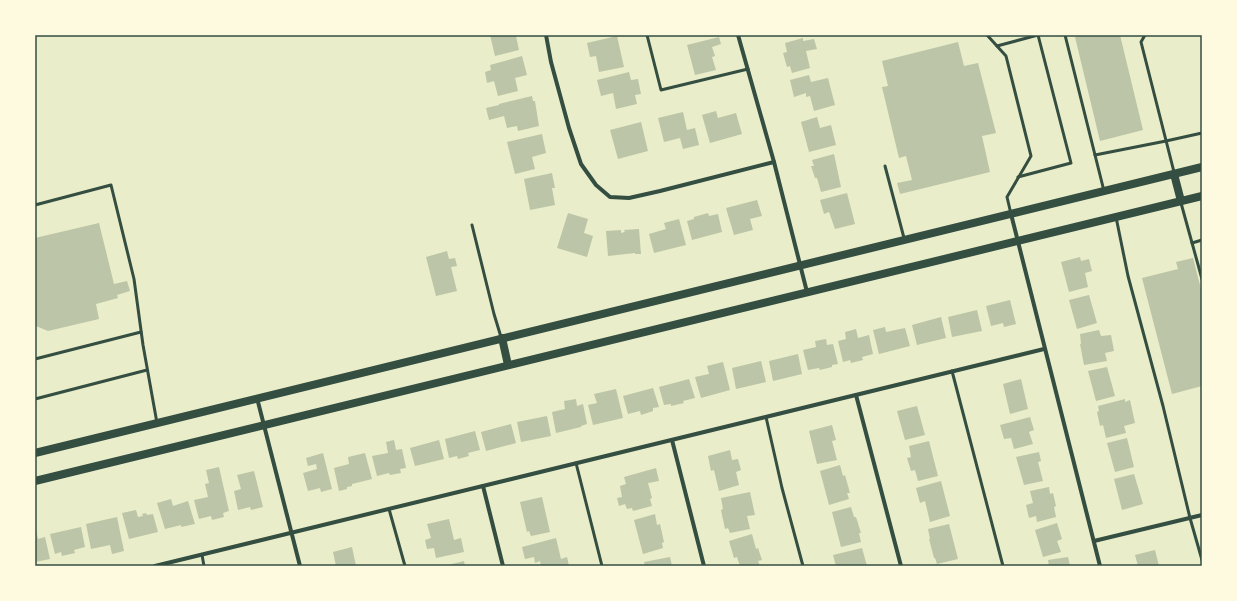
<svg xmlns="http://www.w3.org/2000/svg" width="1237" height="601" viewBox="0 0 1237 601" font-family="Overpass,sans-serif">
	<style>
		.building { fill: #bcc5a7 }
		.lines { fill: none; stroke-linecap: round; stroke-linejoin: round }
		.service { stroke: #344e41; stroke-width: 3 }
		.minor { stroke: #344e41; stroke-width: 4 }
		.secondary { stroke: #344e41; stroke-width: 8 }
		.neatline { fill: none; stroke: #344e41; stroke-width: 1.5 }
	</style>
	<rect width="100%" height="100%" fill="#e9edc9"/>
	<!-- building -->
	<g class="building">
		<polygon points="490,35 516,36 519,50 495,56"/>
		<polygon points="1080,35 1120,35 1143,130 1100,141 1075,37"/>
		<polygon points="617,36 624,67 599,72 596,56 590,57 587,43"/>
		<polygon points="719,37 721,44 712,47 715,56 712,57 716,70 695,75 687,45"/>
		<polygon points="803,38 803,41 814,39 817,49 806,51 810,68 792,73 790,66 787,67 783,53 787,52 785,43"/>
		<polygon points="958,42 964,66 978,63 996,133 982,136 990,172 900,194 897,183 912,180 906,156 899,158 882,87 888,86 882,61"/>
		<polygon points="522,56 527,75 515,78 518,91 498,96 494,81 487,83 485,72 491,70 490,65"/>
		<polygon points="629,72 631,80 638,79 641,94 635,95 637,104 616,109 613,93 601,96 597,80"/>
		<polygon points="809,75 811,82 828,78 835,105 814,111 810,96 806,97 806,93 794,97 790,80"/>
		<polygon points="532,96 533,101 535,101 539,126 518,131 517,126 507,128 504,116 489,120 486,108 499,105 499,104"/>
		<polygon points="716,111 718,118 736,113 742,134 710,143 702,115"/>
		<polygon points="683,112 687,130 695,128 699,145 683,149 680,138 664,142 658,118"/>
		<polygon points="817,117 820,128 831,125 836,145 809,152 801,122"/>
		<polygon points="641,122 648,151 618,159 610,130"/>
		<polygon points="542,134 546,153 532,157 535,169 515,174 507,142"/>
		<polygon points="834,154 841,187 821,192 817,178 815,178 811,166 814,166 812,160"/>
		<polygon points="552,173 555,188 552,188 555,205 530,210 524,179"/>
		<polygon points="847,193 855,224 835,229 829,212 824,214 820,200"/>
		<polygon points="757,200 762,216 750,219 753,230 734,235 726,208"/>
		<polygon points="568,213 588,219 584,233 593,236 587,257 557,248"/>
		<polygon points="708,213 709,216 718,214 722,232 692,240 687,221 694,219 694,217"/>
		<polygon points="679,219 686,245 654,253 649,234 666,229 664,223"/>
		<polygon points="99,223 114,284 127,281 130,291 117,295 118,298 96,304 99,319 48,331 36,326 35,238"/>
		<polygon points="639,229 641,254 635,254 635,253 608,256 606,231 621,230 621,233 625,232 624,230"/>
		<polygon points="447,251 449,259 455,258 457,266 451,267 457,291 436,296 426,257"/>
		<polygon points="1080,257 1081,261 1089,259 1092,271 1085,273 1088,287 1069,292 1061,262"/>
		<polygon points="1193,258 1202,293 1202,386 1172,394 1142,278 1178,269 1176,262"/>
		<polygon points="1089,295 1097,323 1077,329 1069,300"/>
		<polygon points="1010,300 1016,324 1004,327 1003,323 991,326 986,306"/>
		<polygon points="977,310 982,331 952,337 948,317"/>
		<polygon points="941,317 946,338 917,345 912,325"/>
		<polygon points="885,327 886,332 905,328 910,346 879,354 873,330"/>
		<polygon points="856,329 858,338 869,335 873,354 862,357 863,360 851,363 850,360 843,362 838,341 846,339 845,332"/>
		<polygon points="1099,330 1101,336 1111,335 1114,351 1105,353 1107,361 1084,365 1080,344 1081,344 1080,334"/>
		<polygon points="826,339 827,345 833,344 838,364 832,365 832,367 820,370 819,368 808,370 803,350 816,347 815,341"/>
		<polygon points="798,354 802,374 773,381 769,361"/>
		<polygon points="761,361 766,382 736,389 732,368"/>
		<polygon points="723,362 730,390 701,398 695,377 709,374 707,366"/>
		<polygon points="1107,367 1115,396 1096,401 1088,371"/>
		<polygon points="689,379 695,398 683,401 684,403 671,406 671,404 664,405 659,387"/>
		<polygon points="1021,379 1028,409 1010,414 1003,384"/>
		<polygon points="653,388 659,407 653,408 653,411 641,415 640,411 628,414 623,396"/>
		<polygon points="616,389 623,418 593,425 588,405 597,403 594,394"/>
		<polygon points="576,399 577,406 583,404 587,424 581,426 581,427 556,433 552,412 565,409 564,401"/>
		<polygon points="1125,399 1125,402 1130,400 1135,423 1124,426 1126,433 1106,438 1103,425 1100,426 1097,412 1099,411 1098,406"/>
		<polygon points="917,406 925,435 905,440 897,411"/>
		<polygon points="547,416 551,436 521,442 517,422"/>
		<polygon points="1030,417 1034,430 1029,432 1033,444 1014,449 1011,438 1004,439 1000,425"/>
		<polygon points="511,424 516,443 486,451 481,432"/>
		<polygon points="832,425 836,440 832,441 837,460 817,464 809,431"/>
		<polygon points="475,431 480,450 468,453 469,456 458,459 457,456 449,458 445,439"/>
		<polygon points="1127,438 1134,467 1115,472 1107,443"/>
		<polygon points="394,440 396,450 402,449 406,468 400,469 401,473 390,475 389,473 377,476 372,456 388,453 386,442"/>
		<polygon points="439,440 444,459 415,466 410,448"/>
		<polygon points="929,441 938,476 918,481 915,470 911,471 907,458 911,457 909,446"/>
		<polygon points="730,450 732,460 738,459 741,470 736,472 739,485 719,491 714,470 711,471 708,456"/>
		<polygon points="1039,452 1041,461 1038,462 1043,481 1024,485 1016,457"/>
		<polygon points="323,453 332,489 321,492 320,488 308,491 303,473 317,469 316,464 308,466 306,458"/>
		<polygon points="365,453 372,479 352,484 352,486 347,487 347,489 339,491 334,468 349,464 348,457"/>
		<polygon points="840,465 843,476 845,475 850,493 847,493 849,499 829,505 820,471"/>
		<polygon points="219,467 229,511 223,513 224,517 212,520 211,516 199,519 194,500 208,497 205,484 209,483 206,470"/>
		<polygon points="656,468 659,481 648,483 652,498 650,499 652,506 633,511 632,508 627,509 625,504 619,506 617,498 622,497 620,486 626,484 624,477"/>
		<polygon points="254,471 263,507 251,510 250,507 238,510 234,491 241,489 237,475"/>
		<polygon points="1134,474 1143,504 1122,510 1114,479"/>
		<polygon points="941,481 950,516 930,522 925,501 920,503 916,488"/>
		<polygon points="1049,487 1050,494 1053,493 1056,506 1054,507 1056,517 1037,522 1036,516 1029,518 1026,505 1033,503 1030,491"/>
		<polygon points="750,492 755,515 747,516 750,529 730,533 728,528 725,529 721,510 723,509 721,498"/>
		<polygon points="542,497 550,532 531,536 529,531 527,532 520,502"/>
		<polygon points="171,499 173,506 188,501 195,524 181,527 181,525 165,529 157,503"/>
		<polygon points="851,507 854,517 856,517 861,533 859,533 861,542 841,547 832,512"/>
		<polygon points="136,510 138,517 143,516 142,514 146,513 147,515 153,514 158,532 129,539 122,513"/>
		<polygon points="655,514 657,525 660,524 664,542 662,543 663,548 643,554 634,520"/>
		<polygon points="117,517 124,551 112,554 110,545 91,549 86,524"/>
		<polygon points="449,519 454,540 461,538 464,552 436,558 434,548 427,549 425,540 431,538 427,524"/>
		<polygon points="1057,523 1062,539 1057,541 1061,552 1043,557 1035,530"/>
		<polygon points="949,524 958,559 937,564 935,558 934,558 929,539 930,539 928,529"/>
		<polygon points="81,527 85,547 74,550 75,553 62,556 61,552 55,554 50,534"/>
		<polygon points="36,530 38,539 45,537 50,559 35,562 35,531"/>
		<polygon points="752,534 756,549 758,548 762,560 758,561 760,566 740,566 737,557 734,558 729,541"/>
		<polygon points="556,538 561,559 567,557 569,566 541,566 540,561 535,563 534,557 525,559 522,547"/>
		<polygon points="352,547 356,566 336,566 333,552"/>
		<polygon points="862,548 867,566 836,566 833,555"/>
		<polygon points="1155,550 1159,566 1138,566 1135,555"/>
		<polygon points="670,557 672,566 645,566 644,562"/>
		<polygon points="1068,557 1070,566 1049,566 1048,560"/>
		<polygon points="464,561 465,566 448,566 448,565"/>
	</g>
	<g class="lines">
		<!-- service -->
		<g class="service">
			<polyline points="647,35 661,90 748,69"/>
			<polyline points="987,35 1006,56 1031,156 1007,197 1011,214"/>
			<polyline points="1065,35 1104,191"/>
			<polyline points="1145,35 1141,42 1174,172"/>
			<polyline points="997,46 1038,35 1071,163 1018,177"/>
			<polyline points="1095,155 1166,141 1202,133"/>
			<polyline points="885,166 904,238"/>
			<polyline points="1181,203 1202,279"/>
			<polyline points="35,205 111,185 134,279 143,345 157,423"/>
			<polyline points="1116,217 1128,276 1163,406 1190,518 1202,560"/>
			<polyline points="472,225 494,314 501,337"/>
			<polyline points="1192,243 1202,240"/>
			<polyline points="35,359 141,332"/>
			<polyline points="952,371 1003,566"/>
			<polyline points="35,399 147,370"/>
			<polyline points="766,417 782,488 803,566"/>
			<polyline points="576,463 602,566"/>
			<polyline points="389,509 405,566"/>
			<polyline points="202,555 204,566"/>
		</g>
		<!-- minor -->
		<g class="minor">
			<polyline points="546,35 551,62 569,128 581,164 596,185 610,197 629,198 660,191 774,162"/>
			<polyline points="738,35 774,162 807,292"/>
			<polyline points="1011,214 1100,566"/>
			<polyline points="856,395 901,566"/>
			<polyline points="257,398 300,566"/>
			<polyline points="672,440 704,566"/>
			<polyline points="483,486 503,566"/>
			<polyline points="1094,541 1202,515"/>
			<polyline points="155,566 1044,349"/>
		</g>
		<!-- secondary -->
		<g class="secondary">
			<polyline points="1174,174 1181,201"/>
			<polyline points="502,338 508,365"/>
			<polyline points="35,453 1202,167"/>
			<polyline points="35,481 1202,196"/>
		</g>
	</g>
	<!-- border -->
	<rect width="1237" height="601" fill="none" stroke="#fefae0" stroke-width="72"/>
	<rect x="36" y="36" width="1165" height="529" class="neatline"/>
</svg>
